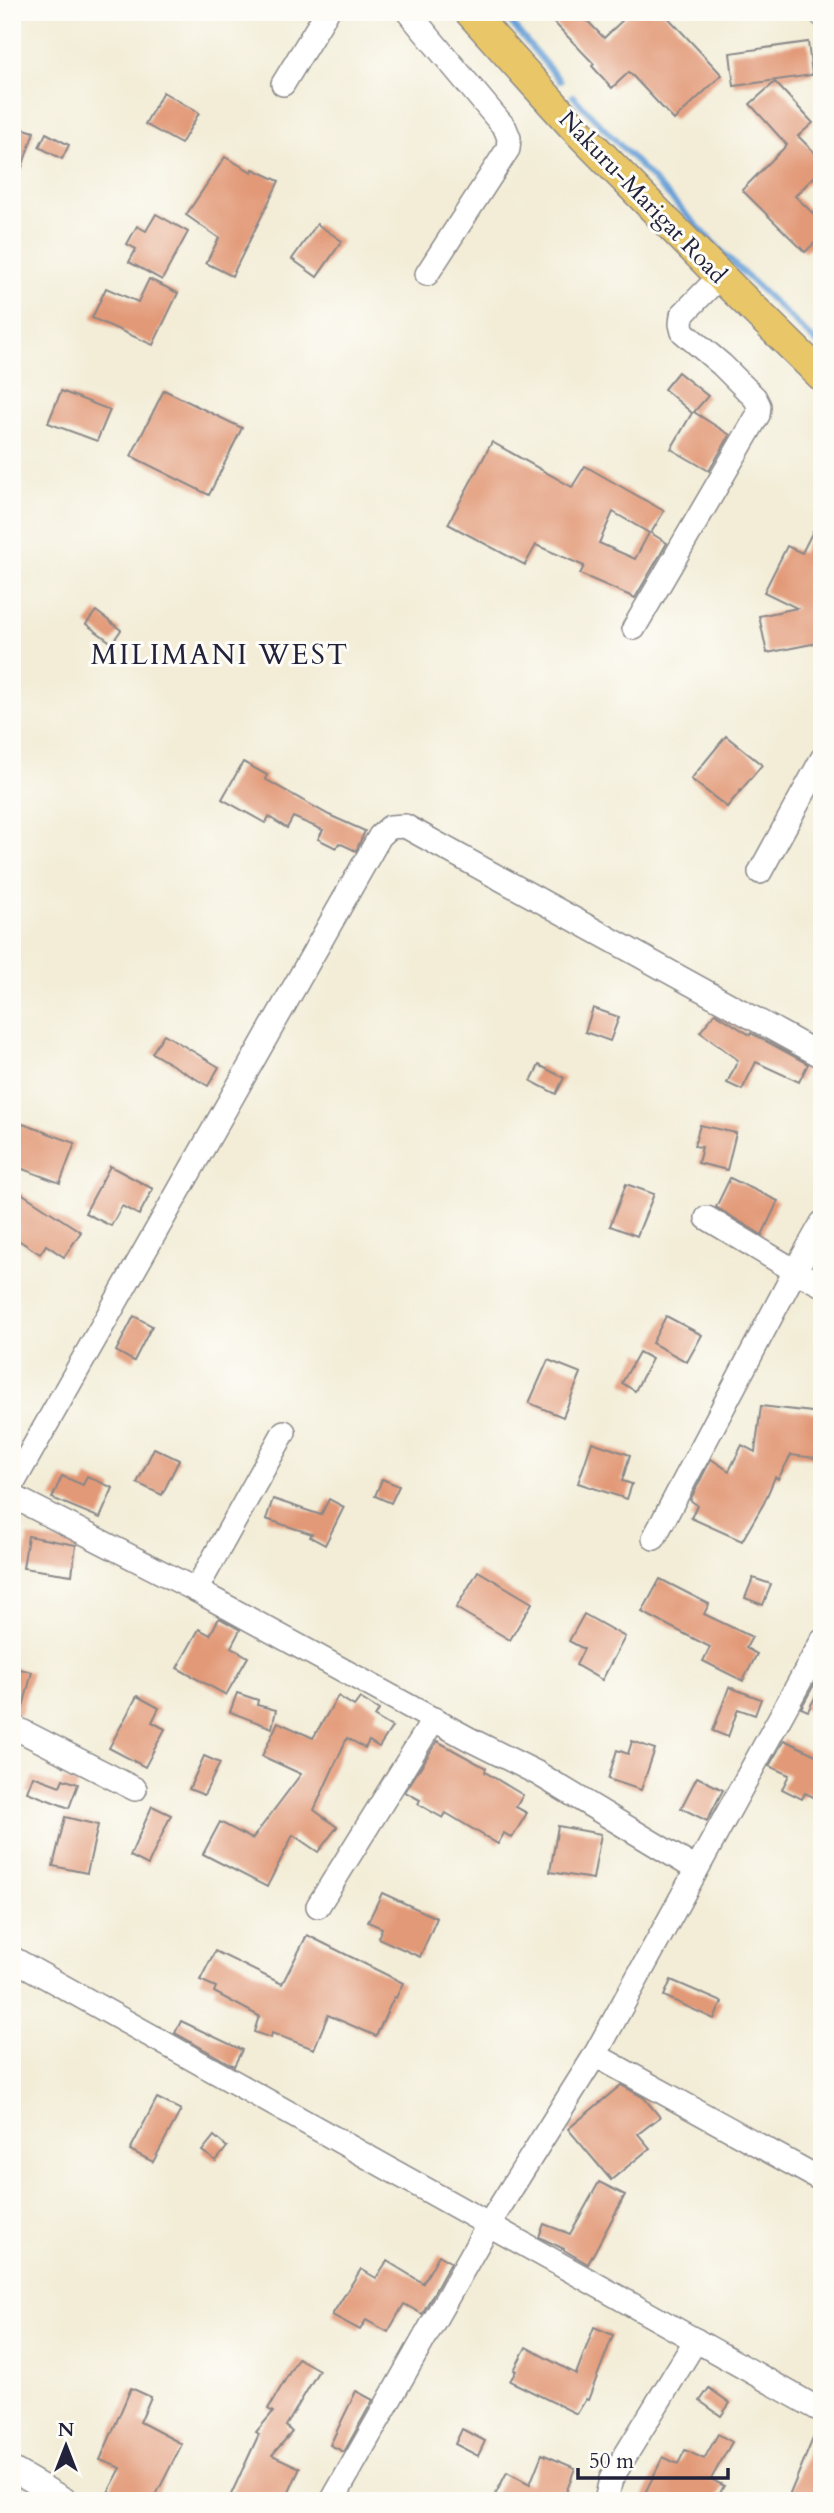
<svg xmlns="http://www.w3.org/2000/svg" width="834" height="2513" viewBox="0 0 834 2513" font-family="Cardo,serif">
	<style>
		.lines { fill: none; stroke-linecap: round; stroke-linejoin: round }
		.stream { stroke: #69a1d7; stroke-width: 6 }
		.building { fill: #e29977; fill-rule: evenodd }
		.minor-casing { stroke: #8a8889; stroke-width: 26 }
		.major-casing { stroke: #8a8889; stroke-width: 33 }
		.minor { stroke: #fff; stroke-width: 23 }
		.major { stroke: #e9c769; stroke-width: 30 }
		.labels { text-anchor: middle; stroke-width: 6; stroke-linejoin: round; paint-order: stroke }
		.street-label { font-size: 24px; fill: #22223b; stroke: #fdfcf7 }
		.quarter-label { font-size: 28px; letter-spacing: 2px; fill: #22223b; stroke: #fdfcf7 }
	</style>
	<rect width="100%" height="100%" fill="#fdfcf7"/>
	<filter id="ink" filterUnits="userSpaceOnUse"><feTurbulence type="fractalNoise" baseFrequency=".0143" numOctaves="2"/><feDisplacementMap in="SourceGraphic" scale="14" xChannelSelector="R" yChannelSelector="G"/><feConvolveMatrix kernelMatrix="1 2 1 2 8 2 1 2 1" color-interpolation-filters="sRGB"/></filter>
	<filter id="wash" filterUnits="userSpaceOnUse"><feTurbulence type="fractalNoise" baseFrequency=".00686" numOctaves="4" result="noise"/><feDisplacementMap in="SourceGraphic" scale="28" xChannelSelector="R" yChannelSelector="G"/><feGaussianBlur stdDeviation="1.57" result="paint"/><feColorMatrix in="noise" values="0 0 0 0 0 0 0 0 0 0 0 0 0 0 0 0 0 1.4 0 .05"/><feComposite in="paint" operator="in"/></filter>
	<g filter="url(#wash)">
		<rect width="100%" height="100%" fill="#f3edd7"/>
		<g class="lines">
			<!-- stream -->
			<g class="stream">
				<polyline points="502,12 560,81"/>
				<polyline points="573,96 734,264 822,348"/>
			</g>
		</g>
		<g id="blocks">
			<!-- building -->
			<g class="building">
				<polygon points="544,12 579,12 604,38 631,12 663,12 722,75 674,120 629,72 612,88 592,66 594,64"/>
				<polygon points="808,42 812,75 734,86 730,53"/>
				<polygon points="775,82 813,123 798,136 822,160 822,169 795,196 822,222 822,236 805,252 742,190 787,145 750,104"/>
				<polygon points="163,92 199,113 181,144 145,124"/>
				<polygon points="12,125 34,132 15,188 12,187"/>
				<polygon points="46,133 69,145 62,159 39,147"/>
				<polygon points="225,157 252,172 253,169 279,181 232,276 206,263 219,238 186,215"/>
				<polygon points="156,214 188,232 162,280 129,262 136,249 127,244 137,226 146,231"/>
				<polygon points="317,224 342,241 317,277 292,259"/>
				<polygon points="149,279 178,293 153,345 92,318 106,288 138,302"/>
				<polygon points="678,372 708,396 694,412 730,435 709,471 671,449 692,413 664,389"/>
				<polygon points="164,390 242,428 209,495 131,456"/>
				<polygon points="61,391 110,410 97,441 48,423"/>
				<path d="M492 442 572 487 585 466 664 511 651 533 667 543 635 598 580 574 584 566 536 545 525 565 448 524ZM613 512 649 533 635 559 599 543Z"/>
				<polygon points="822,513 822,621 819,619 822,642 767,653 759,616 797,608 764,592 787,546 802,553"/>
				<polygon points="96,611 121,630 112,643 86,624"/>
				<polygon points="726,736 762,765 727,807 691,779"/>
				<polygon points="243,762 267,775 265,779 329,815 365,831 356,851 339,843 336,848 318,839 323,830 293,817 287,828 269,817 265,823 222,799"/>
				<polygon points="593,1008 619,1017 610,1041 585,1032"/>
				<polygon points="715,1013 750,1035 751,1033 808,1064 799,1082 756,1062 742,1090 727,1083 738,1060 700,1032"/>
				<polygon points="164,1034 219,1067 208,1086 152,1053"/>
				<polygon points="539,1065 564,1078 556,1094 531,1081"/>
				<polygon points="12,1120 75,1143 60,1183 12,1165"/>
				<polygon points="700,1125 736,1133 727,1170 698,1163 702,1147 694,1146"/>
				<polygon points="110,1166 153,1189 139,1215 122,1206 111,1226 85,1213"/>
				<polygon points="730,1178 778,1201 762,1235 716,1207"/>
				<polygon points="626,1184 654,1194 637,1236 610,1226"/>
				<polygon points="12,1187 81,1232 64,1257 46,1245 40,1254 12,1236"/>
				<polygon points="134,1316 152,1326 134,1361 116,1351"/>
				<polygon points="666,1316 702,1335 687,1362 652,1343"/>
				<polygon points="639,1352 652,1359 635,1391 622,1383"/>
				<polygon points="548,1360 581,1373 563,1417 529,1403"/>
				<polygon points="761,1406 820,1413 815,1458 791,1455 778,1479 775,1477 764,1503 742,1541 691,1518 697,1505 690,1500 711,1459 729,1471 742,1445 755,1452"/>
				<polygon points="592,1442 630,1455 622,1481 632,1484 627,1499 578,1483"/>
				<polygon points="154,1448 179,1460 162,1495 137,1483"/>
				<polygon points="62,1476 83,1485 87,1476 113,1488 100,1518 52,1498"/>
				<polygon points="382,1479 399,1486 391,1503 375,1496"/>
				<polygon points="273,1499 321,1515 329,1499 344,1507 325,1545 310,1537 312,1534 266,1519"/>
				<polygon points="28,1536 76,1545 72,1575 23,1568"/>
				<polygon points="478,1571 532,1603 510,1640 456,1608"/>
				<polygon points="753,1578 771,1584 763,1605 745,1598"/>
				<polygon points="660,1579 709,1604 704,1614 752,1637 746,1648 757,1654 743,1681 703,1661 710,1647 642,1612"/>
				<polygon points="584,1614 625,1637 602,1680 576,1665 584,1649 569,1641"/>
				<polygon points="219,1618 240,1630 231,1647 248,1657 226,1695 177,1668 199,1629 210,1635"/>
				<polygon points="12,1667 32,1672 21,1715 12,1712"/>
				<polygon points="815,1683 821,1686 808,1711 801,1708"/>
				<polygon points="729,1687 761,1699 755,1715 738,1709 728,1737 713,1731"/>
				<polygon points="237,1693 258,1700 257,1705 276,1710 272,1728 230,1712"/>
				<polygon points="137,1696 159,1708 152,1722 165,1729 145,1767 109,1748"/>
				<polygon points="338,1696 354,1706 360,1698 379,1710 375,1717 392,1727 379,1747 369,1741 365,1748 347,1738 314,1810 337,1827 318,1852 293,1835 267,1887 203,1854 220,1822 252,1839 301,1774 262,1756 278,1722 313,1738"/>
				<polygon points="784,1740 822,1758 822,1801 805,1793 802,1799 782,1789 789,1775 769,1766"/>
				<polygon points="437,1741 486,1768 485,1772 523,1795 516,1807 527,1813 512,1838 504,1833 498,1844 446,1813 443,1818 418,1804 420,1800 405,1792"/>
				<polygon points="632,1741 655,1749 641,1790 608,1779 617,1750 628,1754"/>
				<polygon points="204,1756 220,1763 204,1795 189,1789"/>
				<polygon points="33,1776 60,1786 63,1779 78,1784 69,1808 27,1792"/>
				<polygon points="697,1777 723,1790 707,1821 681,1808"/>
				<polygon points="152,1806 171,1815 148,1865 130,1856"/>
				<polygon points="65,1817 98,1825 87,1873 53,1866"/>
				<polygon points="558,1826 601,1834 593,1879 550,1872"/>
				<polygon points="382,1893 437,1918 420,1957 378,1938 382,1928 368,1922"/>
				<polygon points="307,1935 403,1983 396,1998 394,1997 376,2036 328,2015 314,2049 272,2033 271,2038 254,2032 259,2016 214,1992 216,1987 200,1980 215,1951 282,1984"/>
				<polygon points="671,1980 722,2002 714,2019 664,1996"/>
				<polygon points="181,2021 242,2050 234,2066 175,2033"/>
				<polygon points="621,2085 644,2098 660,2117 638,2134 650,2148 611,2180 568,2129"/>
				<polygon points="157,2098 181,2110 153,2162 130,2150"/>
				<polygon points="214,2136 227,2147 216,2161 202,2151"/>
				<polygon points="599,2182 625,2195 588,2264 564,2250 564,2249 539,2237 544,2224 570,2234"/>
				<polygon points="439,2255 451,2262 422,2314 404,2304 388,2332 366,2320 360,2330 332,2315 361,2269 376,2278 387,2261 423,2283"/>
				<polygon points="594,2327 613,2335 588,2400 586,2399 577,2414 510,2381 516,2371 514,2370 526,2347 576,2374"/>
				<polygon points="298,2358 319,2370 286,2426 292,2432 272,2455 300,2468 285,2501 228,2501 259,2434 256,2432 273,2412 268,2409"/>
				<polygon points="131,2388 151,2397 140,2422 182,2444 153,2501 116,2501 106,2496 121,2468 100,2460"/>
				<polygon points="709,2388 730,2403 721,2416 700,2401"/>
				<polygon points="356,2391 373,2400 344,2452 330,2445"/>
				<polygon points="819,2424 822,2425 822,2501 787,2501"/>
				<polygon points="462,2429 485,2441 478,2456 455,2444"/>
				<polygon points="718,2434 732,2442 711,2479 724,2486 715,2501 641,2501 663,2457 678,2464 685,2450 704,2459"/>
				<polygon points="542,2454 575,2468 563,2501 492,2501 507,2472 530,2484"/>
			</g>
		</g>
	</g>
	<g filter="url(#ink)">
		<use href="#blocks" fill-opacity="0" stroke="#8a8889" stroke-width="2"/>
		<g class="lines">
			<defs>
				<g id="minor">
					<polyline points="408,12 505,128 509,138 508,149 427,274"/>
					<polyline points="821,12 822,15"/>
					<polyline points="283,84 327,12"/>
					<polyline points="634,628 758,415 759,406 755,398 722,365 683,332 681,324 682,315 720,276"/>
					<polyline points="760,872 822,759"/>
					<polyline points="822,1223 795,1271 822,1285"/>
					<polyline points="12,1485 380,836 390,827 405,826 822,1056"/>
					<polyline points="12,1496 196,1590 471,1740 537,1773 696,1869"/>
					<polyline points="654,1538 795,1271 707,1218"/>
					<polyline points="196,1590 284,1432"/>
					<polyline points="12,1726 135,1789"/>
					<polyline points="318,1906 434,1719"/>
					<polyline points="12,1958 822,2411"/>
					<polyline points="595,2055 822,2180"/>
					<polyline points="12,2469 67,2501"/>
					<polyline points="332,2501 489,2224 595,2055 822,1641"/>
					<polyline points="606,2501 611,2479 696,2340"/>
				</g>
				<polyline id="major" points="470,12 571,124 720,276 822,376"/>
			</defs>
			<!-- minor casing -->
			<use href="#minor" class="minor-casing"/>
			<!-- major casing -->
			<use href="#major" class="major-casing"/>
			<!-- minor -->
			<use href="#minor" class="minor"/>
			<!-- major -->
			<use href="#major" class="major"/>
		</g>
	</g>
	<g class="labels">
		<!-- street labels -->
		<g class="street-label">
			<text transform="translate(643 197) rotate(46)" y="8">Nakuru-Marigat Road</text>
		</g>
		<!-- quarter labels -->
		<g class="quarter-label">
			<text x="220" y="664">MILIMANI WEST</text>
		</g>
	</g>
	<!-- margin -->
	<rect width="834" height="2513" fill="none" stroke="#fdfcf7" stroke-width="42"/>
	<!-- north arrow -->
	<g transform="translate(66 2446)" stroke="#fdfcf7" stroke-width="5" paint-order="stroke">
	<path d="M0-5L12 26L0 18L-12 26Z" fill="#22223b"/>
	<text y="-10" font-size="19" font-weight="bold" text-anchor="middle" fill="#22223b">N</text>
	</g>
	<!-- scale -->
	<path d="M578 2468v10h150v-10" fill="none" stroke="#22223b" stroke-width="3.5"/>
	<text x="589" y="2468" font-size="21" fill="#22223b" stroke="#fdfcf7" stroke-width="5" paint-order="stroke">50 m</text>
</svg>
